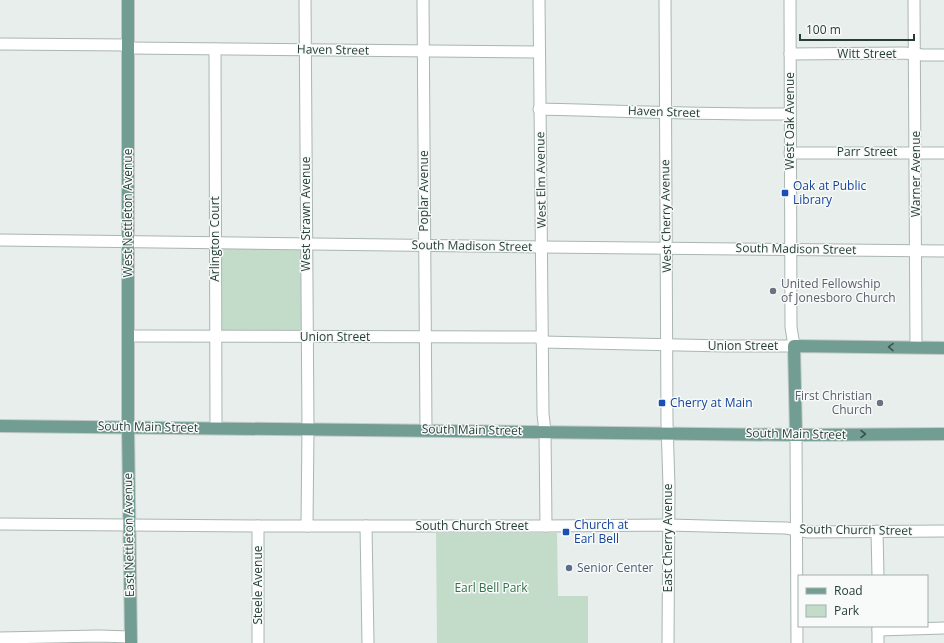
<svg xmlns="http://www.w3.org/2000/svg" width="944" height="643" viewBox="0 0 944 643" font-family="'Open Sans',sans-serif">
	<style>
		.green { fill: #c3dcca }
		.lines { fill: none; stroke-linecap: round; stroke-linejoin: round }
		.minor-casing { stroke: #aab6b2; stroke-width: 13 }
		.major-casing { stroke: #c3c9c7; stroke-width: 14 }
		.minor { stroke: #fff; stroke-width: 11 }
		.major { stroke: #719d93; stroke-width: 12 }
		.oneway { stroke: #3a564f }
		.transit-dot { fill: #1a4fb4; stroke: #f7faf9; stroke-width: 1.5 }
		.worship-dot { fill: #6b7280; stroke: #f7faf9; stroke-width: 1.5 }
		.service-dot { fill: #5c6f8a; stroke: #f7faf9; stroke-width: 1.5 }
		.labels { text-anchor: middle; stroke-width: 3; stroke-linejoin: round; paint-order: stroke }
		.street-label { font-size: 12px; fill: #273e38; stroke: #f7faf9 }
		.transit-label { font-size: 12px; fill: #164399; stroke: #f7faf9; text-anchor: start }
		.worship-label { font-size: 12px; fill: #5b616d; stroke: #f7faf9; text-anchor: start }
		.service-label { font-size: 12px; fill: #4e5e75; stroke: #f7faf9; text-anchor: start }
		.park-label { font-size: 12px; fill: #36704d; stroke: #f7faf9 }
	</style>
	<rect width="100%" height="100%" fill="#e7eeeb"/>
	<!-- green -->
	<g class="green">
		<rect x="220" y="248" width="83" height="83"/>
		<polygon points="436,533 557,533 558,596 588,596 588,643 437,643"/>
	</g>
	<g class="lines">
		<defs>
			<g id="minor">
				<polyline points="305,0 308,429 307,526"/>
				<polyline points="423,0 426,430"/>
				<polyline points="539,0 543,414 545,431 546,526"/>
				<polyline points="665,0 667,423 669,487 668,643"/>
				<polyline points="914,0 916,347"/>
				<polyline points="0,44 128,45"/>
				<polyline points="128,48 539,52"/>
				<polyline points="215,49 216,428"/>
				<polyline points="790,54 904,53 923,55 944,55"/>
				<path d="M539 109C623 111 706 115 790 114"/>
				<polyline points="790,153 944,153"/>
				<polyline points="0,240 542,247 944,251"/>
				<polyline points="129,336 542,337"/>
				<polyline points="542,342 726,346 794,346 791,327 790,0"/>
				<polyline points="796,435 797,643"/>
				<polyline points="0,524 258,526 546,526 668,525 786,528 808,532 944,531"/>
				<polyline points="366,526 368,643"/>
				<polyline points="877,531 878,576"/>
				<polyline points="878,626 878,643"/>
				<polyline points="878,630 944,628"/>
				<polyline points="0,638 99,636 131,637"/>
				<polyline points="258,643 258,526"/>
			</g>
			<g id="major">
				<polyline points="128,0 128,427 131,643"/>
				<polyline points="0,426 796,435 944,434"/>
				<polyline points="796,435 794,346 944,348"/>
			</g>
		</defs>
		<!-- minor casing -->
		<use href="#minor" class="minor-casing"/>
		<!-- major casing -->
		<use href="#major" class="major-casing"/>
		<!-- minor -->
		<use href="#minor" class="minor"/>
		<!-- major -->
		<use href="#major" class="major"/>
	</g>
	<!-- one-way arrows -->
	<defs><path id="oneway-chevron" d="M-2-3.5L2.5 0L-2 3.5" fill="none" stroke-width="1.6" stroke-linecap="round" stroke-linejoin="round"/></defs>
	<g class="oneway">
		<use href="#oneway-chevron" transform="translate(891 347) rotate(-179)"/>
		<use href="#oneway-chevron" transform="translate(863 434)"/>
	</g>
	<!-- markers -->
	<g class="transit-dot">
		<rect x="781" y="189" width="8" height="8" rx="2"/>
		<rect x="658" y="399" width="8" height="8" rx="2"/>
		<rect x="562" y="528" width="8" height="8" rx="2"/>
	</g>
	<g class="worship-dot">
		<circle cx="773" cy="291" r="4"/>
		<circle cx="880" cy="403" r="4"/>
	</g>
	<circle class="service-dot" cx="569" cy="568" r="4"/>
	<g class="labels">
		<!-- street labels -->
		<g class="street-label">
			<text transform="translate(333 50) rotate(1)" y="4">Haven Street</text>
			<text x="867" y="58">Witt Street</text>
			<text transform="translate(664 112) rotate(2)" y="4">Haven Street</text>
			<text transform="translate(790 121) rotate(-90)" y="4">West Oak Avenue</text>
			<text x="867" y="156">Parr Street</text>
			<text transform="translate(916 174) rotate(-90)" y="4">Warner Avenue</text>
			<text transform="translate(541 180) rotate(-91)" y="4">West Elm Avenue</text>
			<text transform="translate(424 191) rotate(-90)" y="4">Poplar Avenue</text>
			<text transform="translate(128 213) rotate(-90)" y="4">West Nettleton Avenue</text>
			<text transform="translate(306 214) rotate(-90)" y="4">West Strawn Avenue</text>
			<text transform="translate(666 216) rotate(-91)" y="4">West Cherry Avenue</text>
			<text transform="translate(215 239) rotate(-90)" y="4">Arlington Court</text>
			<text transform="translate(472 246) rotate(1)" y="4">South Madison Street</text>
			<text transform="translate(796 249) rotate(1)" y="4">South Madison Street</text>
			<text x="335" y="341">Union Street</text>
			<text x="743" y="350">Union Street</text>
			<text transform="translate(148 427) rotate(1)" y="4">South Main Street</text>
			<text transform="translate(472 430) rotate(1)" y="4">South Main Street</text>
			<text transform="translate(796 434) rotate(1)" y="4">South Main Street</text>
			<text x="472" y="530">South Church Street</text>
			<text transform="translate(856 530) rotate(1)" y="4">South Church Street</text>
			<text transform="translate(129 535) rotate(-91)" y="4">East Nettleton Avenue</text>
			<text transform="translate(668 538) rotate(-90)" y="4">East Cherry Avenue</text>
			<text transform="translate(258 585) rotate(-90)" y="4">Steele Avenue</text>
		</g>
		<!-- transit labels -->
		<g class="transit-label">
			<text x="793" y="190">Oak at Public<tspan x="793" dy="14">Library</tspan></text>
			<text x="670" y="407">Cherry at Main</text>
			<text x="574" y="529">Church at<tspan x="574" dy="14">Earl Bell</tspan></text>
		</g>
		<!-- worship labels -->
		<g class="worship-label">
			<text x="781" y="288">United Fellowship<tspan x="781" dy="14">of Jonesboro Church</tspan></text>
			<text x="872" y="400" text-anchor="end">First Christian<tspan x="872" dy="14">Church</tspan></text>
		</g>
		<!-- service labels -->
		<g class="service-label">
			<text x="577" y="572">Senior Center</text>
		</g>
		<!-- park labels -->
		<g class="park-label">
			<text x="491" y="592">Earl Bell Park</text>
		</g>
	</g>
	<!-- legend -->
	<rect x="798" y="575" width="130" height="52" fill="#f7faf9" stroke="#a4afac"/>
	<rect x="806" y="588" width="20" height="6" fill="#719d93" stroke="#a4afac"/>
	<text x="834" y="595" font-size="12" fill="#273e38">Road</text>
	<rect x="806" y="605" width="20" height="12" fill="#c3dcca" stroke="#a4afac"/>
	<text x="834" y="615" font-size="12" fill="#273e38">Park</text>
	<!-- scale -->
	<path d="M800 34v6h114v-6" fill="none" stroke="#273e38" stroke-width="2"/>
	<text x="806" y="34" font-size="12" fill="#273e38" stroke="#f7faf9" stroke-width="3" paint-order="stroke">100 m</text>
</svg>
